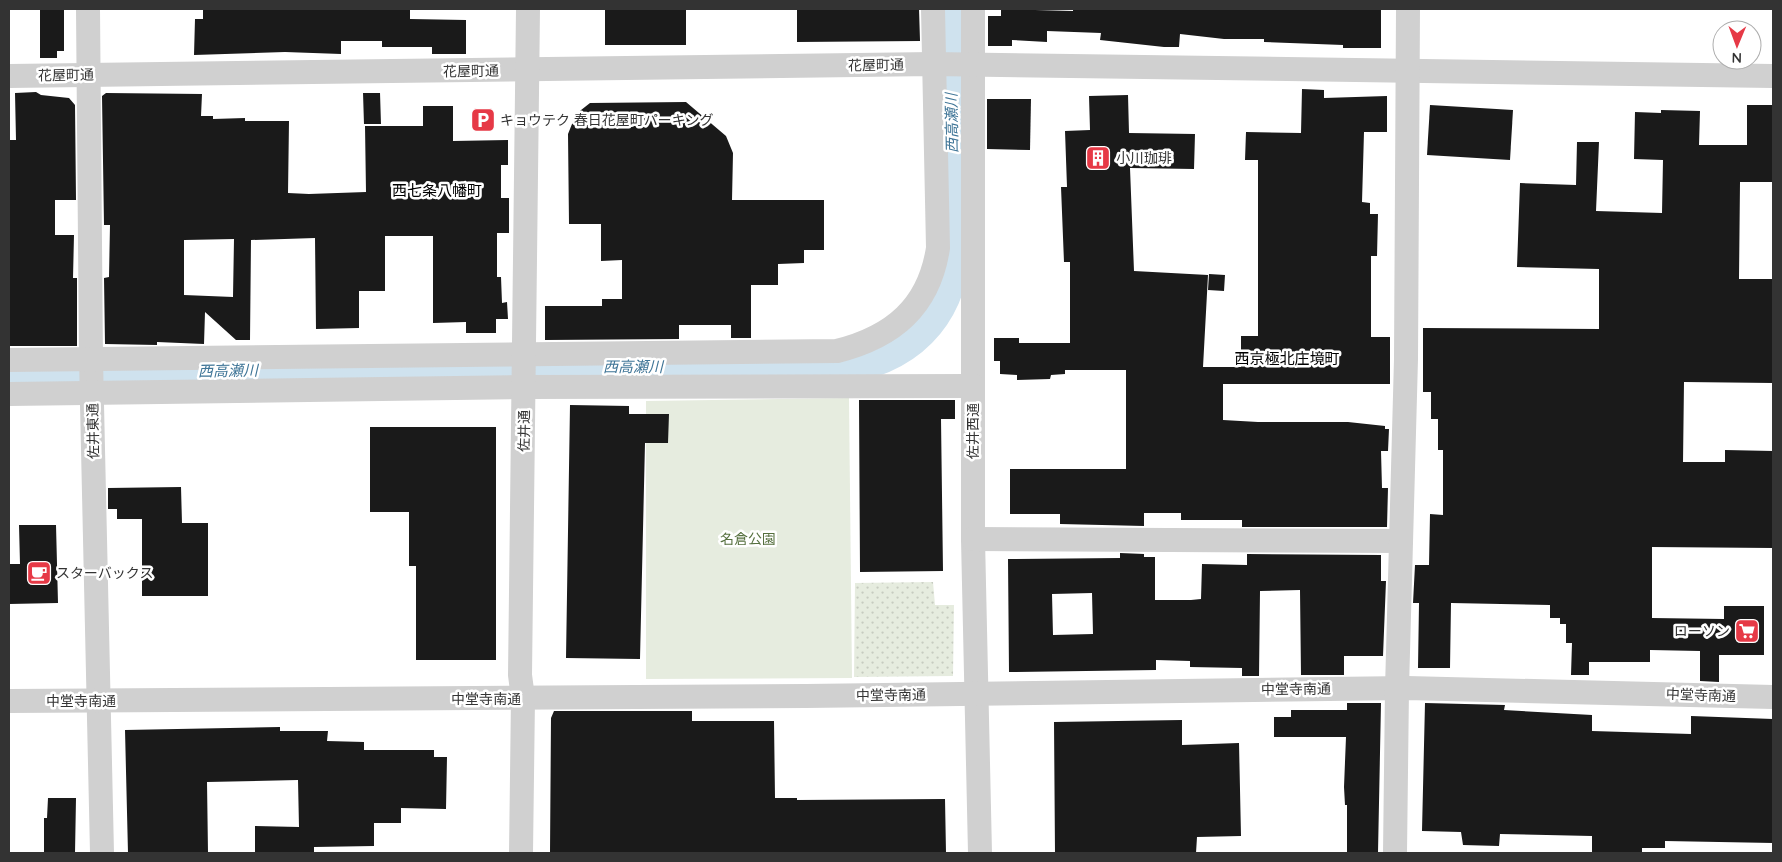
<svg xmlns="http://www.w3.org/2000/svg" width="1782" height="862" viewBox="0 0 1782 862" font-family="Quicksand,'Noto Sans JP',sans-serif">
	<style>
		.grass { fill: url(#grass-dots) }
		.park { fill: #e6ecdf }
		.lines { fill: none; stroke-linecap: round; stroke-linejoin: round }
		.stream { stroke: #cfe2ee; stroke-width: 6 }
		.river { stroke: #cfe2ee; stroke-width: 39 }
		.building { fill: #1a1a1a; fill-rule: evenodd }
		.minor { stroke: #d0d0d0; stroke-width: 24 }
		.labels { text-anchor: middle; stroke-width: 5; stroke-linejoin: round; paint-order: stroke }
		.street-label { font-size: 14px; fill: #333; stroke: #fff }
		.poi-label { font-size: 14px; fill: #333; stroke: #fff; text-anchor: start }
		.park-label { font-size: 14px; fill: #56703f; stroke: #fff }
		.water-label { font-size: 15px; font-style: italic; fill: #3f7597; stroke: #fff }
		.neighbourhood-label { font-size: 15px; fill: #000; stroke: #fff }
	</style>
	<defs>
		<pattern id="grass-dots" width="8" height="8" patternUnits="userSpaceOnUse" patternTransform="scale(1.25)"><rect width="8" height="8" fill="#e6ecdf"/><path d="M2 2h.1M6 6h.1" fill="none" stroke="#c6cbc0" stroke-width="1.8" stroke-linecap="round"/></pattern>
	</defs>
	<rect width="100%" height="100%" fill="#fff"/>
	<!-- grass -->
	<polygon class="grass" points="933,582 935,605 954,605 953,676 854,677 855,583"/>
	<!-- park -->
	<polygon class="park" points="849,398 852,678 646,679 646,401"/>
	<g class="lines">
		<!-- stream -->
		<g class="stream">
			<polyline points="745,379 763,367"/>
			<polyline points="455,380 473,367"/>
		</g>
		<!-- river -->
		<path class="river" d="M9 375 197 374 490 367H830C905 359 949 317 953 240L951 9"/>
	</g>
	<!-- building -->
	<g class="building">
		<polygon points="40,9 64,9 64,51 57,51 57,58 40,58"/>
		<polygon points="203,9 410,9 410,19 466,20 466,54 432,54 432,47 382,47 382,41 341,41 341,54 285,52 194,55 195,19 203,19"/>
		<rect x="605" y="9" width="81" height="36"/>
		<polygon points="797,9 919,9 920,41 797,42"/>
		<polygon points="1001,9 1073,11 1073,9 1381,9 1381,48 1343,48 1343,45 1264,42 1264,39 1224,39 1180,34 1179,47 1164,47 1100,40 1101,33 1047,31 1047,42 1012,40 1012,46 988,46 988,16 1001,16"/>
		<polygon points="1302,89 1324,90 1324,98 1387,96 1387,132 1364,132 1362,202 1370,203 1370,214 1378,214 1377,256 1371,256 1371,337 1390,337 1390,384 1223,384 1223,420 1258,422 1348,422 1385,426 1385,429 1389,429 1388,451 1381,451 1382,488 1388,488 1387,527 1242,527 1242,520 1181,520 1181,513 1144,513 1144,526 1060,524 1060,514 1010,514 1010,469 1126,469 1126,370 1065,370 1065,374 1051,375 1050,379 1017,380 1017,375 1000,374 1000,361 994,361 994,338 1019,338 1019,343 1070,343 1070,262 1064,262 1061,187 1067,187 1065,131 1090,130 1089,96 1128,95 1129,133 1195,134 1194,169 1130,168 1134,271 1208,275 1203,367 1241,367 1241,336 1258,336 1258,160 1245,160 1246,132 1301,133"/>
		<polygon points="36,92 41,95 69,98 75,105 76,200 55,200 55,235 74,235 73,278 77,278 77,346 9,346 9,140 16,140 15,93"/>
		<path d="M106 93 202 94 201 116H213V119L245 118V121H289L288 193 309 194 366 192 365 126H423V106H453V141L508 140V165H501V198H509V233H497V277H501L502 303 507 302 508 319H496V333H466V322L433 323V236H385V291H359V328L316 329 315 238 251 240 250 340H236L205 312 204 344 157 342V345L105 344 104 278 109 277 110 225H104L102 96ZM234 239 233 297 184 295V240Z"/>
		<polygon points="363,93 380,93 381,124 364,124"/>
		<polygon points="987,99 1031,99 1030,150 987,149"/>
		<polygon points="686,102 726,136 733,153 732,200 824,200 824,250 804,250 804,263 778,264 778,285 751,285 751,338 731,338 731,325 679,325 679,339 545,340 545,306 602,306 602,299 622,299 622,260 601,261 601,224 569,224 568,134 576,114 590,103"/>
		<polygon points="1430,105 1513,110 1510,160 1427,155"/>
		<polygon points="1747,105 1773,105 1773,182 1740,182 1739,279 1773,279 1773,383 1684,382 1683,462 1725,462 1725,450 1773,451 1773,548 1652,547 1652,618 1724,619 1724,606 1764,606 1764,655 1719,655 1719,682 1700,681 1700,651 1650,650 1650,662 1589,662 1589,675 1571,675 1572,643 1566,643 1566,624 1560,624 1560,618 1550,618 1550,605 1451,603 1450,668 1418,668 1419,603 1413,603 1415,565 1429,565 1430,514 1443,515 1443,450 1438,450 1438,419 1431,419 1431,392 1423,392 1423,328 1599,329 1599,269 1517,267 1520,183 1576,185 1577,142 1599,142 1596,211 1662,213 1663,160 1634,159 1635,112 1661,113 1661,110 1700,111 1699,145 1747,145"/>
		<polygon points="1209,274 1225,275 1224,291 1208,290"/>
		<polygon points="859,400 955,400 955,419 941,419 943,571 860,572"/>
		<polygon points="570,405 629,406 629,414 669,414 668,443 645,443 640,659 566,658"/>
		<polygon points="370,427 496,427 496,660 416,660 416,566 409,566 409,512 370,512"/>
		<polygon points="181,487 182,523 208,523 208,596 142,596 142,519 117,519 117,509 108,509 108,488"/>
		<polygon points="19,525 56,525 58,603 9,604 9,564 20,564"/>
		<path d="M1120 553 1144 554V557H1155V600H1191L1201 599 1202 564 1247 565V554L1381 555V581H1386L1383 656H1344V675H1301L1300 590 1260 591 1259 676H1242V668L1190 667V661L1156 660V670L1009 672 1008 559 1120 558ZM1092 593 1093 634 1053 635 1052 594Z"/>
		<polygon points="1347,703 1381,703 1378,853 1347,853 1347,805 1345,805 1344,787 1346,737 1274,737 1274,717 1291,717 1291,710 1347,710"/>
		<polygon points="1425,703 1505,705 1504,710 1592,715 1592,731 1691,734 1691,716 1773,719 1773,843 1665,841 1665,848 1642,848 1642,853 1592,853 1592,836 1500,834 1499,846 1463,845 1461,832 1422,831"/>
		<polygon points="554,711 692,711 692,721 774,721 775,798 797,798 797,800 945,799 946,853 550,853 551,718"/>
		<polygon points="1182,720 1182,745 1239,743 1241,836 1197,837 1196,853 1055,853 1054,722"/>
		<polygon points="280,727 280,731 328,731 327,741 364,742 364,750 434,750 434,757 447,757 446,809 401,808 401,823 374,823 374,846 314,847 314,853 255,853 255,826 299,827 298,780 207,782 208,853 128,853 125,730"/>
		<polygon points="48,798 76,798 75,853 44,853 44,818 47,818"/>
	</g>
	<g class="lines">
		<!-- minor -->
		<g class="minor">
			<polyline points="88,9 91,359 102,853"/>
			<polyline points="973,9 973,539 980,853"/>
			<polyline points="9,76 933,64 1773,76"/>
			<path d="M9 360 837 351C893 337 929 307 938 248L933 9"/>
			<polyline points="9,394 524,387 973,386"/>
			<polyline points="973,539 1401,541"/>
			<polyline points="9,701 806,696 1407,688 1773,697"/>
			<polyline points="521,853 523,698 520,675 528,9"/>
			<polyline points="1395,853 1397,689 1406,359 1408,9"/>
		</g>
	</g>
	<!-- icons -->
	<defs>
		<symbol id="parking-square" viewBox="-11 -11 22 22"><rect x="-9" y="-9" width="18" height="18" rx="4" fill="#e63946" stroke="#fff"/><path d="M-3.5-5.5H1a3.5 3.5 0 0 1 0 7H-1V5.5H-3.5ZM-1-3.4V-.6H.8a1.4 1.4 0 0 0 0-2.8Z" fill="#fff"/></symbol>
		<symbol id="building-square" viewBox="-11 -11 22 22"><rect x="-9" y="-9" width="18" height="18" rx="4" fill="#e63946" stroke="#fff"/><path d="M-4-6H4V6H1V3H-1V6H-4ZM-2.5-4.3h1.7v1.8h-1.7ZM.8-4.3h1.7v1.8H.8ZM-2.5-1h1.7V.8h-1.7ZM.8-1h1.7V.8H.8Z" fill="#fff"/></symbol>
		<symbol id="cafe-square" viewBox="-11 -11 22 22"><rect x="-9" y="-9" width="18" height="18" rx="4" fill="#e63946" stroke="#fff"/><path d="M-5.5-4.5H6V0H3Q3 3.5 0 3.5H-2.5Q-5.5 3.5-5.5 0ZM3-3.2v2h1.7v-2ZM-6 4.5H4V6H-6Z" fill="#fff"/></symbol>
		<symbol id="supermarket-square" viewBox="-11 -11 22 22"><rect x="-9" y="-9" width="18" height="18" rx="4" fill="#e63946" stroke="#fff"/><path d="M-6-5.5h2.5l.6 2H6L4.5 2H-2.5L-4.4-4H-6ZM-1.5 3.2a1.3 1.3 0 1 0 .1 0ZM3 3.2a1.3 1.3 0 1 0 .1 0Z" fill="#fff"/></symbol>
	</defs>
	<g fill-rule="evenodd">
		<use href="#parking-square" x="469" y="106" width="28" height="28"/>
		<use href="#building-square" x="1084" y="144" width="28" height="28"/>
		<use href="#cafe-square" x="25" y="559" width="28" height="28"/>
		<use href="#supermarket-square" x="1733" y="617" width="28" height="28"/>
	</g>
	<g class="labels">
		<!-- street labels -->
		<g class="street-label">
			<text transform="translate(876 65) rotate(-1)" y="5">花屋町通</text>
			<text transform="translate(471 71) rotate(-1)" y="5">花屋町通</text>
			<text transform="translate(66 75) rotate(-1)" y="5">花屋町通</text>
			<text transform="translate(93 431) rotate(-91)" y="5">佐井東通</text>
			<text transform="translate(524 431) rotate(-89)" y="5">佐井通</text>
			<text transform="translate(973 431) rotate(-90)" y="5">佐井西通</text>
			<text transform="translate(1296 689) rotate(-1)" y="5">中堂寺南通</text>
			<text transform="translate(891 695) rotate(-1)" y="5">中堂寺南通</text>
			<text transform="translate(1701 695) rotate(2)" y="5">中堂寺南通</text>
			<text x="486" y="704">中堂寺南通</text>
			<text x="81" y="706">中堂寺南通</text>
		</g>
		<!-- poi labels -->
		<g class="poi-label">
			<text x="500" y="125">キョウテク 春日花屋町パーキング</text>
			<text x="1116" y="163">小川珈琲</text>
			<text x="56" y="578">スターバックス</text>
			<text x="1730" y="636" text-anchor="end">ローソン</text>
		</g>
		<!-- park labels -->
		<g class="park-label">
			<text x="748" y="544">名倉公園</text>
		</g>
		<!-- water labels -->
		<g class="water-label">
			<text transform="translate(952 123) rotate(-91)" y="5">西高瀬川</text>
			<text x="633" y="372">西高瀬川</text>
			<text transform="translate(228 371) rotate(-1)" y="5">西高瀬川</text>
		</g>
		<!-- neighbourhood labels -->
		<g class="neighbourhood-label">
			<text x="437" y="196">西七条八幡町</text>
			<text x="1287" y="364">西京極北庄境町</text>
		</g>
	</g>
	<!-- border -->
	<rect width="1782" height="862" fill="none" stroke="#333333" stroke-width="20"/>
	<!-- north arrow -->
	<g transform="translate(1737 45) rotate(181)"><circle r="24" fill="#ffffff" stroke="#adadad"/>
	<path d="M0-4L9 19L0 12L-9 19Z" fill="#e63946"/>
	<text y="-8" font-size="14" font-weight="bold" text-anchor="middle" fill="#333333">N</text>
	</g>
</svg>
